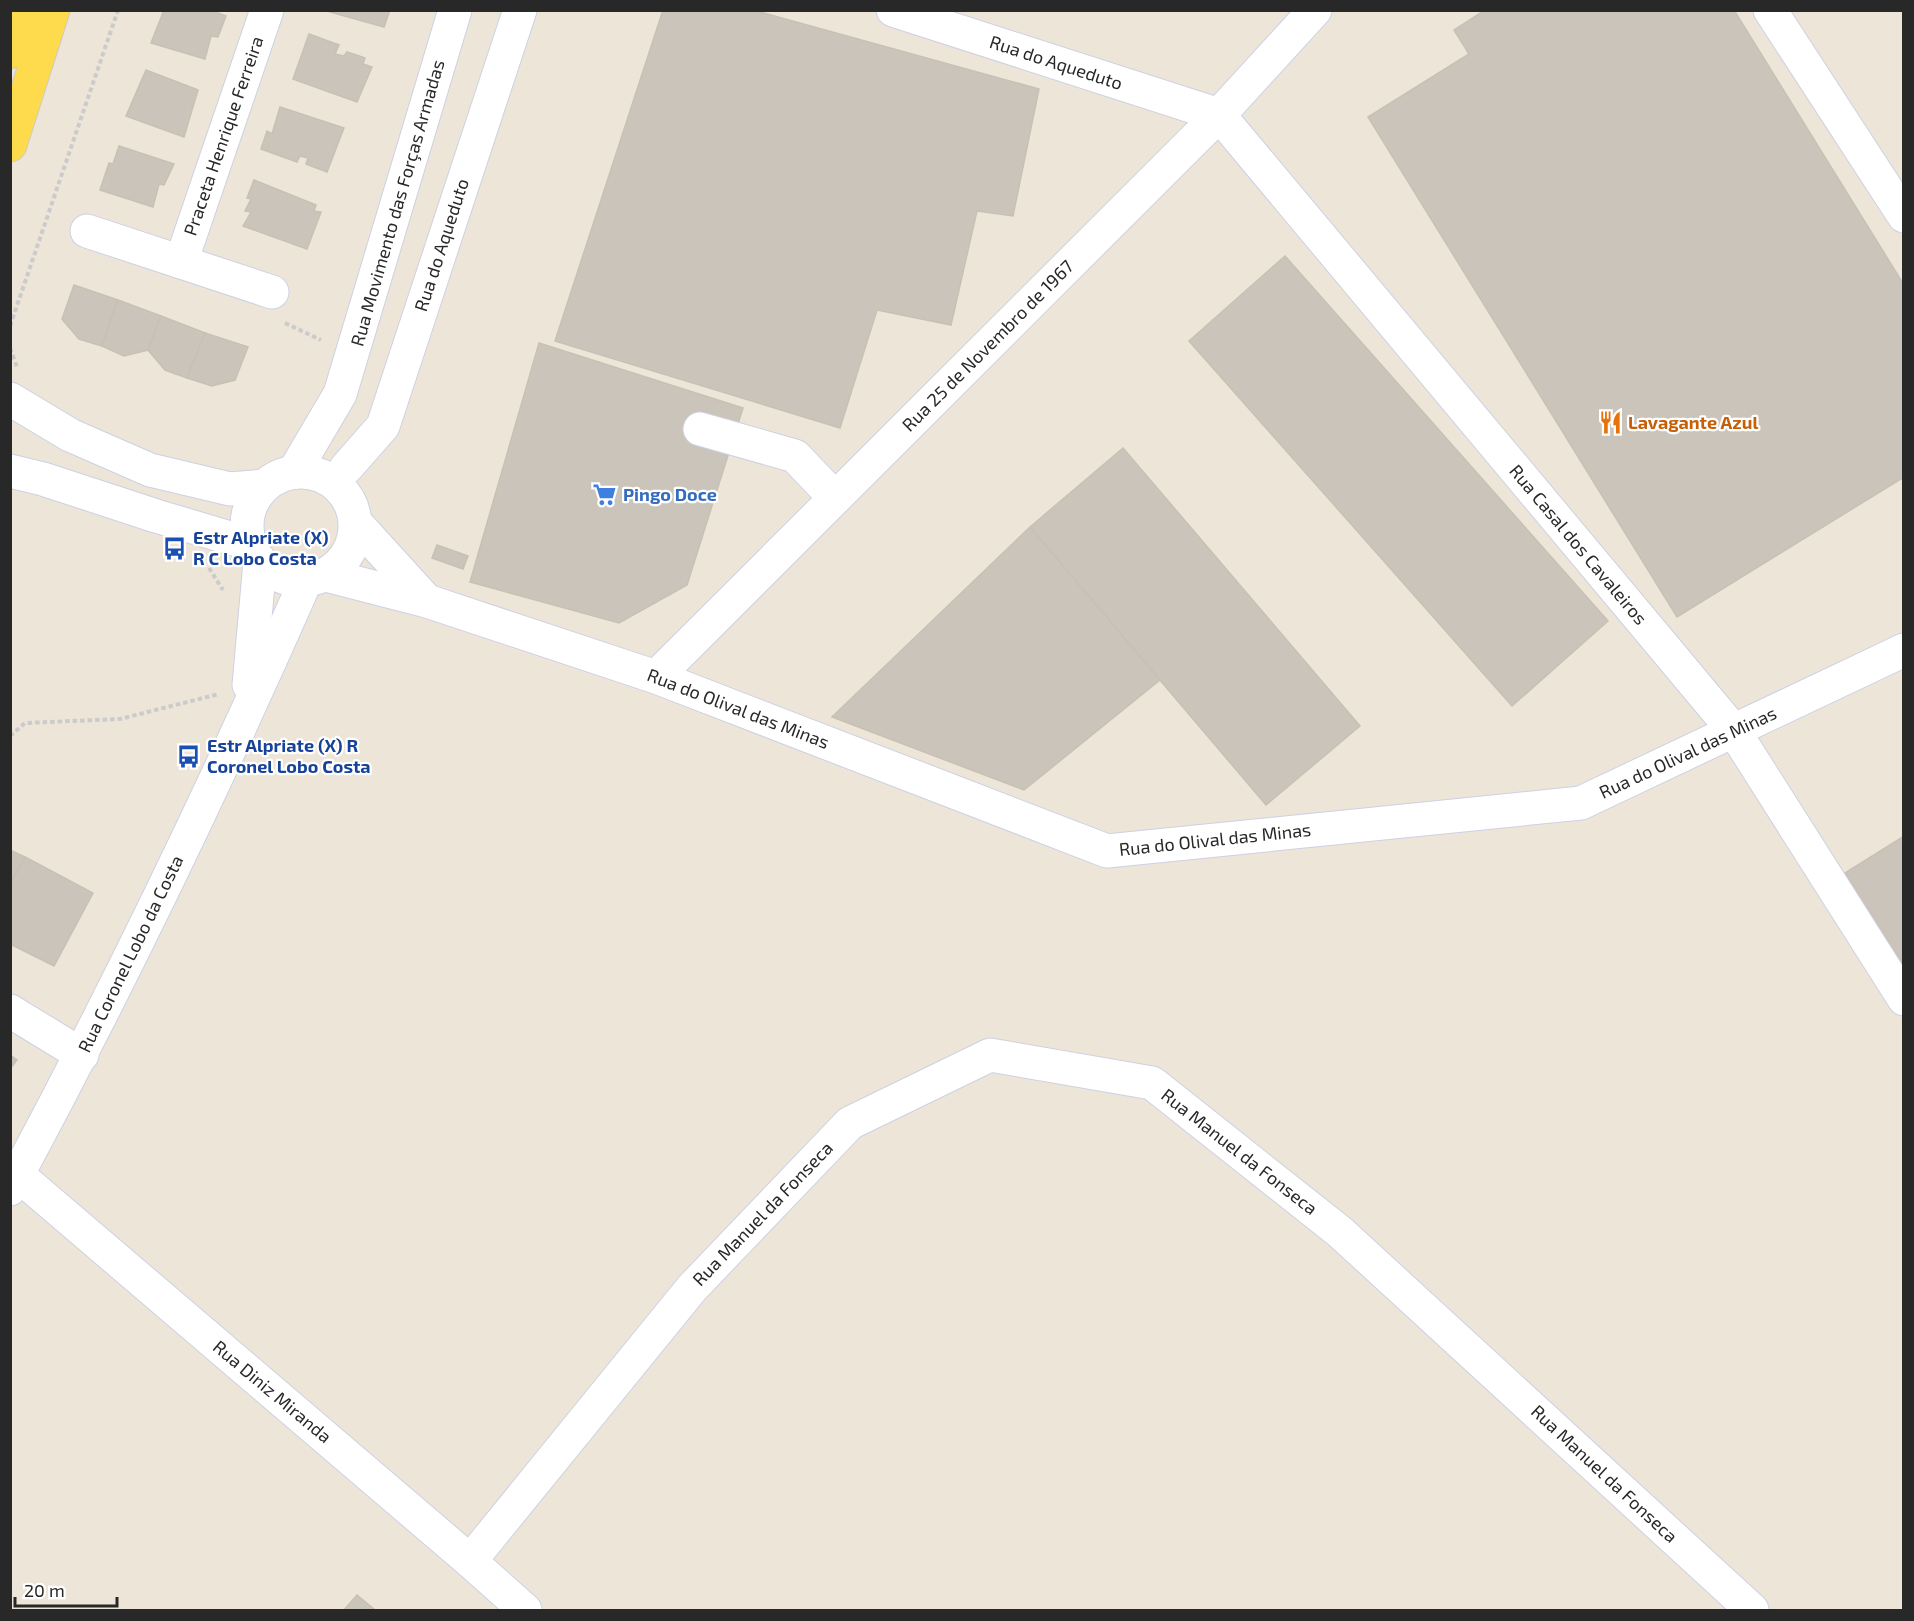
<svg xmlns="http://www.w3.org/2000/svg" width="1914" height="1621" viewBox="0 0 1914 1621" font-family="'Exo 2',sans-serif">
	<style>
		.building { fill: #cbc4bb; stroke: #c8c1b2; stroke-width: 1.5 }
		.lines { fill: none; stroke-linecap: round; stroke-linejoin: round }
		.minor-casing { stroke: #cdd1e3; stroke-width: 35 }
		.major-casing { stroke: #cbcbcb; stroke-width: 35 }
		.path { stroke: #cbcbcb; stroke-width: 4; stroke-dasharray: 4.5 3; stroke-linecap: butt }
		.minor { stroke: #fff; stroke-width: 33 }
		.major { stroke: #fedb4c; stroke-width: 33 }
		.labels { text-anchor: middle; stroke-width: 4.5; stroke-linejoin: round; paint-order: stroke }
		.street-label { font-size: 18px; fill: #282828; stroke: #fff }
		.food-label { font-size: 18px; font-weight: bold; fill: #c56008; stroke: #fff; text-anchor: start }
		.shop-label { font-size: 18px; font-weight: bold; fill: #366cbe; stroke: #fff; text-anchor: start }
		.transit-label { font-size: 18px; font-weight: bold; fill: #164399; stroke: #fff; text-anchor: start }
	</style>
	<rect width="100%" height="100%" fill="#ede5d8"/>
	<!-- building -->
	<g class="building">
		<polygon points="164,10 210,10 226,16 218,37 211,36 205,59 151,43"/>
		<polygon points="323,10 390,10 384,27"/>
		<polygon points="663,10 753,10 1039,89 1013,216 977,211 951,325 877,310 840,428 555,341"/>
		<polygon points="1485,10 1734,10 1904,285 1904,477 1677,617 1368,117 1469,54 1454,30"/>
		<polygon points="309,34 339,45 335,54 344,56 347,52 365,58 363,64 372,67 357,102 293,79"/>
		<polygon points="146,70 198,90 184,137 126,116"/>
		<polygon points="280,107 344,128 327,172 306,164 308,158 300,156 297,162 261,149 267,131 272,134"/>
		<polygon points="119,146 174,164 164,185 159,184 153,207 100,190 109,163 113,164"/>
		<polygon points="254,180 316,205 314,211 321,212 307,249 243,226 251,212 245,211 251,199 247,198"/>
		<polygon points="1285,256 1608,621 1512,706 1189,341"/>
		<polygon points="74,285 118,300 102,346 79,339 62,319"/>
		<polygon points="118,300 161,316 148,350 124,356 102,346"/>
		<polygon points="161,316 205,333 187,378 165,370 148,350"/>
		<polygon points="205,333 248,347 235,380 212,386 187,378"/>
		<polygon points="539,343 743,408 687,585 619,623 470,582"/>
		<polygon points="1123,448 1360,726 1266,805 1030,527"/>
		<polygon points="1030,527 1160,680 1024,790 832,717"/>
		<polygon points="437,545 468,556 463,569 432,558"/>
		<polygon points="1904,836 1904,966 1845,873"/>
		<polygon points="10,850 25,857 10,885"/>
		<polygon points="25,857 93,893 54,966 10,944 10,885"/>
		<polygon points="10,1055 17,1060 10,1069"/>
		<polygon points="357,1595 375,1610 344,1610"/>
	</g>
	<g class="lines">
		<defs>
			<g id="minor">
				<polyline points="893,10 1219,115 1734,731 1904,999"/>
				<polyline points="1770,10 1904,216"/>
				<polyline points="87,231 272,292"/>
				<polyline points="181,262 267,10"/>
				<polyline points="10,399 70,435 150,470 230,489 264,486"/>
				<polyline points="700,429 795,456 835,498"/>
				<polyline points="346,468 383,426 520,10"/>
				<polyline points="10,471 43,479 156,516 250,544"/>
				<polyline points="294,472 340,394 455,10"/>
				<circle cx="301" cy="526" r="54"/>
				<polyline points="356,523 427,601"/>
				<polyline points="326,575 427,601 656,677 1107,851 1581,803 1904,650"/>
				<polyline points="656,677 1219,115 1315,10"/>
				<polyline points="249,685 260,562"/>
				<polyline points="10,1011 82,1055"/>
				<polyline points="18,1175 470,1561 525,1610"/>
				<path d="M10 1189C117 990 215 787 306 580"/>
				<polyline points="470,1561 692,1288 850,1123 990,1055 1152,1083 1340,1232 1752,1610"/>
			</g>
			<g id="major">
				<polyline points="10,52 26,10"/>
				<polyline points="10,145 53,10"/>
			</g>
		</defs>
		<!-- minor casing -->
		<use href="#minor" class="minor-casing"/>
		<!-- major casing -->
		<use href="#major" class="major-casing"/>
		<!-- path -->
		<g class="path">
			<polyline points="285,323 321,340"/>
			<polyline points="10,326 118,10"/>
			<polyline points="10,348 17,367"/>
			<polyline points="209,568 223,590"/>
			<polyline points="10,736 25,723 120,719 219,694"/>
		</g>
		<!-- minor -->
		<use href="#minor" class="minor"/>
		<!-- major -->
		<use href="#major" class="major"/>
	</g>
	<!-- icons -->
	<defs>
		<symbol id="restaurant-bare" viewBox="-9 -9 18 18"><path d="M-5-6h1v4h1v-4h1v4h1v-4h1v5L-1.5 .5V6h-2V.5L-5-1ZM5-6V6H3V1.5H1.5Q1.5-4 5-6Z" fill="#e8710a" stroke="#fff" stroke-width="2.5" paint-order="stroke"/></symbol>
		<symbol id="supermarket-bare" viewBox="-9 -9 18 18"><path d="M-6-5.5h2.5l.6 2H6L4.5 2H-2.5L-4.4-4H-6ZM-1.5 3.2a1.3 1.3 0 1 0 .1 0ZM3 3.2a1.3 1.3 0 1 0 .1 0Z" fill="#3f7fe0" stroke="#fff" stroke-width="2.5" paint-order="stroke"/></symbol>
		<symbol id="bus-bare" viewBox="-9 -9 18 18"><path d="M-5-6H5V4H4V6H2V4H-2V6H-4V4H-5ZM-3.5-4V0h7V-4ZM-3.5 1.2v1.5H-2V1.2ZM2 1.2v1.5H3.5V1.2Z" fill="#1a4fb4" stroke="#fff" stroke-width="2.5" paint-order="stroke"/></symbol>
	</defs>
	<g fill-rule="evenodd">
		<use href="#restaurant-bare" x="1594" y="406" width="33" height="33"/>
		<use href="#supermarket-bare" x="588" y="478" width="33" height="33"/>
		<use href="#bus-bare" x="158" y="532" width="33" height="33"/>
		<use href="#bus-bare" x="172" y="740" width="33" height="33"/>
	</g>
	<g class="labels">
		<!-- street labels -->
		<g class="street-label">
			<text transform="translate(1056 63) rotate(18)" y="6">Rua do Aqueduto</text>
			<text transform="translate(224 136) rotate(-71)" y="6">Praceta Henrique Ferreira</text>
			<text transform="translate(398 203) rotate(-74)" y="6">Rua Movimento das Forças Armadas</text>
			<text transform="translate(442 245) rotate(-72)" y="6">Rua do Aqueduto</text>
			<text transform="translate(988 346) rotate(-45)" y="6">Rua 25 de Novembro de 1967</text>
			<text transform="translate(1578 545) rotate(50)" y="6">Rua Casal dos Cavaleiros</text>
			<text transform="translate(738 709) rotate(21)" y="6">Rua do Olival das Minas</text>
			<text transform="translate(1688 753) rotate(-25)" y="6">Rua do Olival das Minas</text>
			<text transform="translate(1215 840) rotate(-6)" y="6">Rua do Olival das Minas</text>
			<text transform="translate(131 954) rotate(-64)" y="6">Rua Coronel Lobo da Costa</text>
			<text transform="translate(1239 1152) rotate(38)" y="6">Rua Manuel da Fonseca</text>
			<text transform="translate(763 1214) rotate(-46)" y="6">Rua Manuel da Fonseca</text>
			<text transform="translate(272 1392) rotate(40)" y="6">Rua Diniz Miranda</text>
			<text transform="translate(1604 1474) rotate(43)" y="6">Rua Manuel da Fonseca</text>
		</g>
		<!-- food labels -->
		<g class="food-label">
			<text x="1628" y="429">Lavagante Azul</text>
		</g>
		<!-- shop labels -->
		<g class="shop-label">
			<text x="623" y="501">Pingo Doce</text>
		</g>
		<!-- transit labels -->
		<g class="transit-label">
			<text x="193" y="544">Estr Alpriate (X)<tspan x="193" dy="21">R C Lobo Costa</tspan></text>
			<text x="207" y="752">Estr Alpriate (X) R<tspan x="207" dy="21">Coronel Lobo Costa</tspan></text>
		</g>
	</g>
	<!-- border -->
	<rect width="1914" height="1621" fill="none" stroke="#282828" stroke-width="24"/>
	<!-- scale -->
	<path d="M15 1597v9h102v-9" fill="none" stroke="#282828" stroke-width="3"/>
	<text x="24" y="1597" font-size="18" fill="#282828" stroke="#ffffff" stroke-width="4.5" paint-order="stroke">20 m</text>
</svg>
